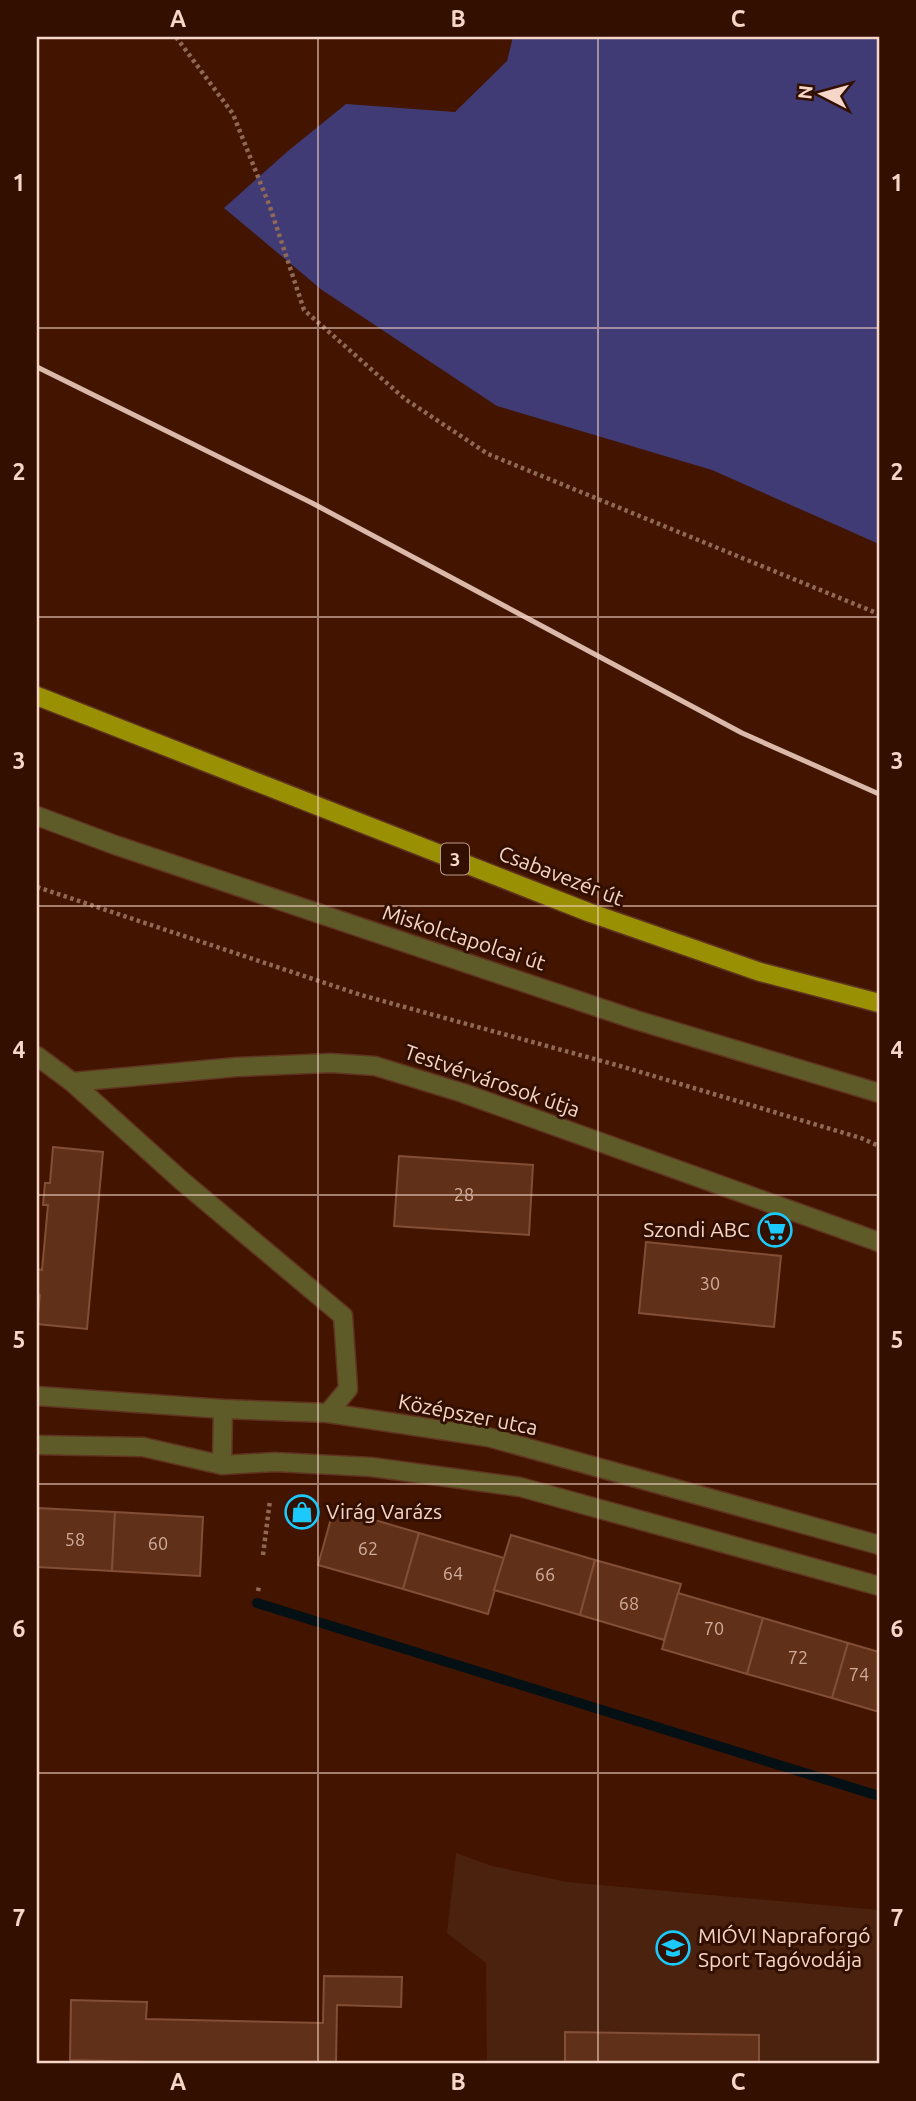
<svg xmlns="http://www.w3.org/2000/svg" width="916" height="2101" viewBox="0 0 916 2101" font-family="Ubuntu,sans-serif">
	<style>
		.built { fill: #4b220d }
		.green { fill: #403b74 }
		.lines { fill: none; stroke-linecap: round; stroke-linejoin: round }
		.stream { stroke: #051015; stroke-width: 10 }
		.building { fill: #603018; stroke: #824e36; stroke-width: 2 }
		.minor-casing { stroke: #5f3420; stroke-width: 21 }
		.major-casing { stroke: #5f3420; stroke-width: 21 }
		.path { stroke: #906856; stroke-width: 4.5; stroke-dasharray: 3.5 3.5; stroke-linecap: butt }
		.minor { stroke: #5f5b28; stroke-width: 18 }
		.major { stroke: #999003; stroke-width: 18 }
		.rail { stroke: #dab9aa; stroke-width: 5 }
		.grid { fill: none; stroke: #f5d6c8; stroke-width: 2; stroke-opacity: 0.55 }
		.labels { text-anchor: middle; stroke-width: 6; stroke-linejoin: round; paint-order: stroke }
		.number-label { font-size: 18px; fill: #d0ac9c }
		.shield { fill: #330f00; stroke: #bb9a8c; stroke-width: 2 }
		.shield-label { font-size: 19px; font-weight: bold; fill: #f5d6c8 }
		.street-label { font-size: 21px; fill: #f5d6c8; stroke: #330f00 }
		.poi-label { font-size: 21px; fill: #f5d6c8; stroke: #330f00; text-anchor: start }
		.neatline { fill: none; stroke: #f5d6c8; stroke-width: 2.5 }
		.grid-label { font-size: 23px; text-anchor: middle; font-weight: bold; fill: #f5d6c8 }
	</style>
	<rect width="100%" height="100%" fill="#431500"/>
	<!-- built -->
	<polygon class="built" points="456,1853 492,1866 567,1882 879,1910 879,2064 487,2064 486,1963 447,1933"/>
	<!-- green -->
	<polygon class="green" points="513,37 879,37 879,544 712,470 497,406 322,290 224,208 288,151 346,104 455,112 507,61"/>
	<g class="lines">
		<!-- stream -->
		<polyline class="stream" points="257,1603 879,1796"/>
	</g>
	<!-- building -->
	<g class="building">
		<polygon points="53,1147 103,1152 87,1329 37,1324 40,1295 37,1294 37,1269 42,1270 48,1205 43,1205 45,1183 50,1183"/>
		<polygon points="399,1156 533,1165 529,1235 394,1226"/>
		<polygon points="646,1242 781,1256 774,1327 639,1313"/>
		<polygon points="37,1508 115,1512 112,1571 37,1567"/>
		<polygon points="334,1508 419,1533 403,1589 318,1565"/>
		<polygon points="115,1512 203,1517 200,1576 112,1571"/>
		<polygon points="419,1533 504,1558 488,1614 403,1589"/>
		<polygon points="511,1535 595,1560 580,1615 494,1590"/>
		<polygon points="595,1560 681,1584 664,1640 580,1615"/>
		<polygon points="678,1593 763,1618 747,1674 662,1649"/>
		<polygon points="763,1618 848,1643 832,1698 747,1674"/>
		<polygon points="848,1643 879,1652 879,1712 832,1698"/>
		<polygon points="324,1976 402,1977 401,2007 337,2005 336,2064 152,2064 152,2062 70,2060 71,2000 147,2002 146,2019 323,2023"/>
		<polygon points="565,2032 759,2035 759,2064 565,2064"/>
	</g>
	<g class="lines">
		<defs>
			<g id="minor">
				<polyline points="37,816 115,845 636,1020 879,1093"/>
				<polyline points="37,1056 72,1082 182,1181 343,1316 348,1389 328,1413"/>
				<polyline points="72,1082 237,1067 331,1063 375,1066 463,1093 879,1242"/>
				<polyline points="37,1396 223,1409 328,1413 488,1437 879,1545"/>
				<polyline points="37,1445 143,1447 222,1465 275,1462 371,1467 520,1487 879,1586"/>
				<polyline points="222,1465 223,1409"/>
			</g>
			<polyline id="major" points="37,696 588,912 760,972 879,1003"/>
		</defs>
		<!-- minor casing -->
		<use href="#minor" class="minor-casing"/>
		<!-- major casing -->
		<use href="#major" class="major-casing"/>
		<!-- path -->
		<g class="path">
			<polyline points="176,37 233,114 270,207 304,310 405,399 488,454 879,614"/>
			<polyline points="37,887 361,995 620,1066 861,1138 879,1146"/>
			<polyline points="263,1555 270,1500"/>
			<polyline points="258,1591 259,1586"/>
		</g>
		<!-- minor -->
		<use href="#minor" class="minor"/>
		<!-- major -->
		<use href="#major" class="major"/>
		<!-- rail -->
		<polyline class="rail" points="37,367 312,503 742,733 879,794"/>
	</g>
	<!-- grid -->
	<path class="grid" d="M318 37V2064M598 37V2064M37 328H879M37 617H879M37 906H879M37 1195H879M37 1484H879M37 1773H879"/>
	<!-- icons -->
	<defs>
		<symbol id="supermarket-ring" viewBox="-11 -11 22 22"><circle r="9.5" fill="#330f00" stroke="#1cc9fc" stroke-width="1.5"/><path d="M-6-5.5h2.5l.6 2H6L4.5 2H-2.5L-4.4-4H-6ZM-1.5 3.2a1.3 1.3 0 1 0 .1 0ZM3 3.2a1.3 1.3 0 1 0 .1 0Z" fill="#1cc9fc"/></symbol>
		<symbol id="shop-ring" viewBox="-11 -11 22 22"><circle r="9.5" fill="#330f00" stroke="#1cc9fc" stroke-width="1.5"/><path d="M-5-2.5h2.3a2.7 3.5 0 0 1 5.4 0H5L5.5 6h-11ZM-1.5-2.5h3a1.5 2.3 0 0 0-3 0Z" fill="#1cc9fc"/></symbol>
		<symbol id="school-ring" viewBox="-11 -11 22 22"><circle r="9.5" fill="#330f00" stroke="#1cc9fc" stroke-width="1.5"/><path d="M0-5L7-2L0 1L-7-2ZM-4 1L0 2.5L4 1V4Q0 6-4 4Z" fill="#1cc9fc"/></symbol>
	</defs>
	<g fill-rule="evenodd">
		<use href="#supermarket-ring" x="756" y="1211" width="38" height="38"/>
		<use href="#shop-ring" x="283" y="1493" width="38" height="38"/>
		<use href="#school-ring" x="654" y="1929" width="38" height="38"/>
	</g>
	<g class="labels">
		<!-- number labels -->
		<g class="number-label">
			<text x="464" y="1201">28</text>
			<text x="710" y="1290">30</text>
			<text x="75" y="1546">58</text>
			<text x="158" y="1550">60</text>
			<text x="368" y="1555">62</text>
			<text x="453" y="1580">64</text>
			<text x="545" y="1581">66</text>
			<text x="629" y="1610">68</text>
			<text x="714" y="1635">70</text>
			<text x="798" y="1664">72</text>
			<text x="859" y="1681">74</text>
		</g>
		<!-- shield labels -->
		<rect class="shield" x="441" y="843.5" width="28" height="31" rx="5"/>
		<g class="shield-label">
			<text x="455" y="866">3</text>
		</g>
		<!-- street labels -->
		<g class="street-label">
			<text transform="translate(561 876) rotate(21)" y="7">Csabavezér út</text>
			<text transform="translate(464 938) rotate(18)" y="7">Miskolctapolcai út</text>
			<text transform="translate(492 1081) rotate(19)" y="7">Testvérvárosok útja</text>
			<text transform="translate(468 1415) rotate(11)" y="7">Középszer utca</text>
		</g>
		<!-- poi labels -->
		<g class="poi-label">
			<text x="750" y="1237" text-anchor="end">Szondi ABC</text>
			<text x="326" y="1519">Virág Varázs</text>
			<text x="698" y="1943">MIÓVI Napraforgó<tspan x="698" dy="24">Sport Tagóvodája</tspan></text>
		</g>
	</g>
	<!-- border -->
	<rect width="916" height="2101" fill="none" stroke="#330f00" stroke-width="77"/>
	<!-- north arrow -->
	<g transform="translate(822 94) rotate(276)" stroke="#330f00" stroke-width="5" paint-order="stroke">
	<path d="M0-5L12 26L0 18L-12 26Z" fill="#f5d6c8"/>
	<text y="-10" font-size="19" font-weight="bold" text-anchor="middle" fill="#f5d6c8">N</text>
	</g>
	<rect x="38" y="38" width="840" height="2024" class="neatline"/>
	<g class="grid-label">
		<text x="178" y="27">A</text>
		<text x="458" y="27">B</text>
		<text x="738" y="27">C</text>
		<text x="19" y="191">1</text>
		<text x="897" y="191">1</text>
		<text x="19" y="480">2</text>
		<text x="897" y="480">2</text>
		<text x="19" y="769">3</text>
		<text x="897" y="769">3</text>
		<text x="19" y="1058">4</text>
		<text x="897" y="1058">4</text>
		<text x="19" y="1348">5</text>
		<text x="897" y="1348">5</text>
		<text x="19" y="1637">6</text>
		<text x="897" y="1637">6</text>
		<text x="19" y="1926">7</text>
		<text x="897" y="1926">7</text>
		<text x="178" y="2090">A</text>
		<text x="458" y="2090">B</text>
		<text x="738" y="2090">C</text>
	</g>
</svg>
